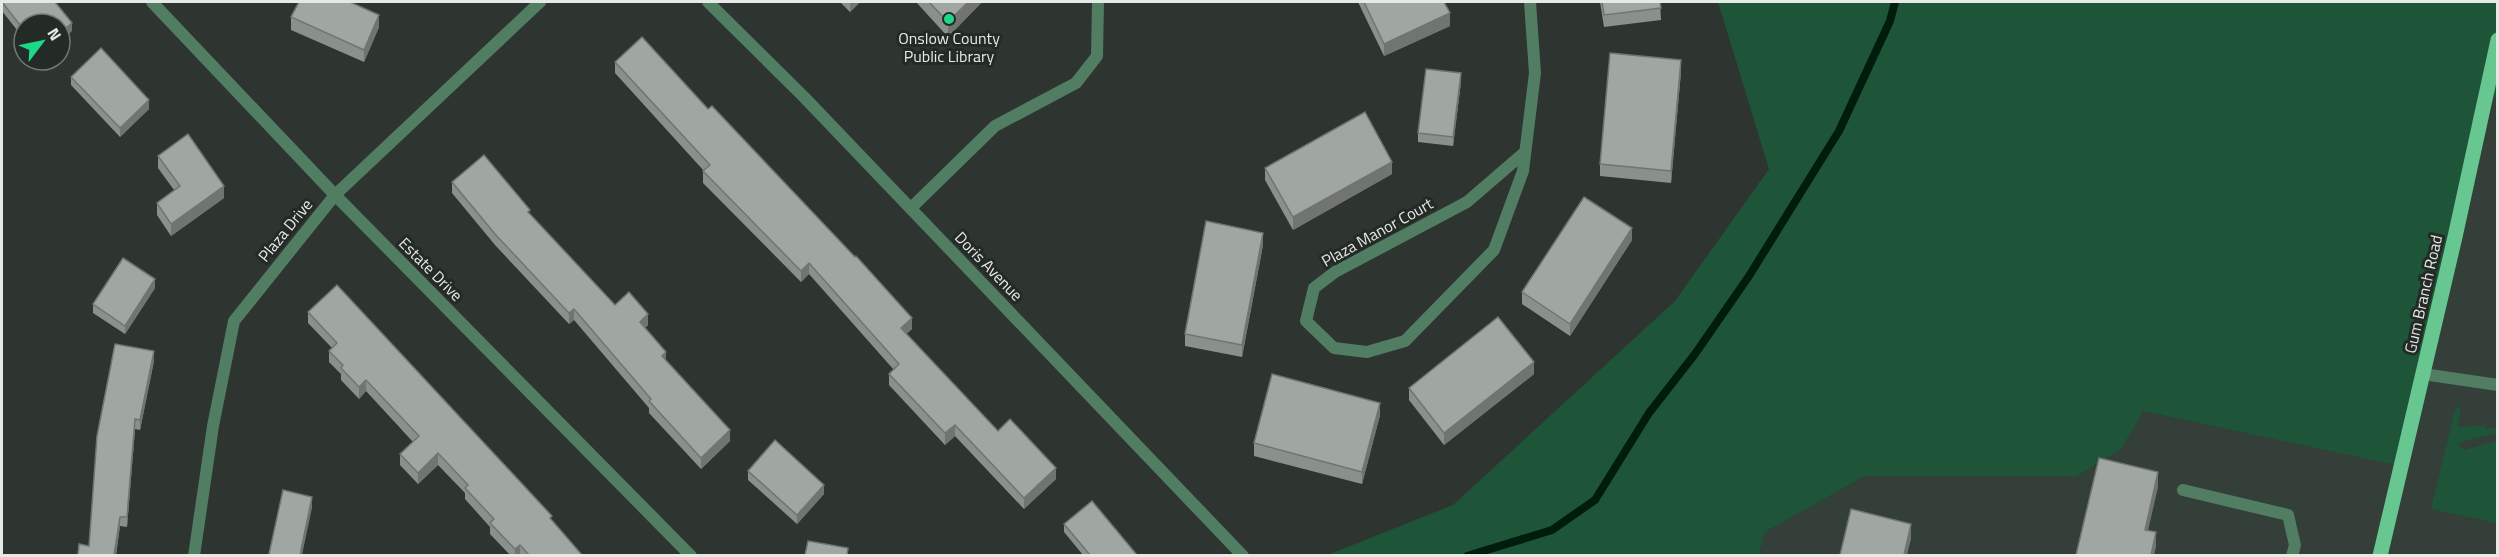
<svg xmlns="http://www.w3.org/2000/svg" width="2499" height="557" viewBox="0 0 2499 557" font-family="'Titillium Web',sans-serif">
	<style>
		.built { fill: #343f39 }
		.green { fill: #1e5538 }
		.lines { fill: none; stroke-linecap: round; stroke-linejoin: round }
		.stream { stroke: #001c0c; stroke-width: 8 }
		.service { stroke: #517d63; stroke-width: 12 }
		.minor { stroke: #517d63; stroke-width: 12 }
		.tertiary { stroke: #517d63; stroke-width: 12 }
		.primary { stroke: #68c691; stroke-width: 15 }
		.wall { fill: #8a908b }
		.shaded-wall { fill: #707571 }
		.building { fill: #a0a7a2; stroke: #707571; stroke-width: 1.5 }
		.poi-dot { fill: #1cd988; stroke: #242a26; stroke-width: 2 }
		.labels { text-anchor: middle; stroke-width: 6; stroke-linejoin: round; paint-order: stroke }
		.poi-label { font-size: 16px; fill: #e6eae7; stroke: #242a26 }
		.street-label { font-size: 16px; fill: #e6eae7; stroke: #242a26 }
	</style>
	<rect width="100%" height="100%" fill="#2e3430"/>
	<!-- built -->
	<polygon class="built" points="2485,97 2497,97 2497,555 1759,556 1765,532 1865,476 2077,476 2121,449 2142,411 2401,465"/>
	<!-- green -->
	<g class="green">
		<polygon points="1718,2 2497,2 2497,97 2485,97 2401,466 2143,411 2121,449 2077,476 1865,476 1765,532 1759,555 1325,556 1453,505 1675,301 1769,169"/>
		<polygon points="2461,405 2458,427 2486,425 2486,429 2497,428 2497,433 2461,442 2459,446 2464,450 2497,441 2497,523 2431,509 2455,410"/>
	</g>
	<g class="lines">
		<!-- stream -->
		<polyline class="stream" points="1467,556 1552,530 1595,500 1649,413 1695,354 1749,276 1839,131 1890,21 1895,2"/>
		<!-- service -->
		<g class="service">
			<polyline points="911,208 995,126 1076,83 1097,56 1098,2"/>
			<polyline points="2423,374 2498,385"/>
			<polyline points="2183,490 2288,515 2295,545 2292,556"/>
		</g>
		<!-- minor -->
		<g class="minor">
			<polyline points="152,2 335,195 691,556"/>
			<polyline points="1525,152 1467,202 1335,272 1314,288 1306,321 1334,348 1367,352 1405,341 1494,250 1523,171 1535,73 1530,2"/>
			<polyline points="194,556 213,426 234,321 335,195 540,2"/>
		</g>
		<!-- tertiary -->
		<polyline class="tertiary" points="708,2 804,97 1243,556"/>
		<!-- primary -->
		<polyline class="primary" points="2380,556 2455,237 2498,40"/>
	</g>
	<!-- wall -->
	<g class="wall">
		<polygon points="2,2 72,31 24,24 24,39 2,11"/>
		<polygon points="840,2 860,2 850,12"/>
		<polygon points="916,2 982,2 948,37"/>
		<polygon points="1358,2 1444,2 1450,26 1384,56"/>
		<polygon points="1600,2 1660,2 1661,20 1604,27"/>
		<polygon points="291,17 379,27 364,62 291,30"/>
		<polygon points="615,62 708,109 912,329 906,334 998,431 1056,479 1024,509 955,436 945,445 889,385 889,374 894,370 809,274 801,282 703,183 703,171 704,171 615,73"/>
		<polygon points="1681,72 1671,183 1600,176 1600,164"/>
		<polygon points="71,77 149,109 120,137 71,85"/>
		<polygon points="1461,82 1453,146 1418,142 1418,133"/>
		<polygon points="158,156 224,198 171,236 157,215 157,203 174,190 158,168"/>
		<polygon points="1265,168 1392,174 1293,230 1265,180"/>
		<polygon points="452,182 530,214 615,305 648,325 645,328 666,361 730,441 701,469 649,413 649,408 574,320 569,324 495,245 452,193"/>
		<polygon points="1632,240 1570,336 1522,304 1522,292"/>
		<polygon points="1263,245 1242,357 1185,346 1185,334"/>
		<polygon points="155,288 125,334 93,313 93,304"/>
		<polygon points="308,312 552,521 582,555 510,555 490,534 490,527 465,499 465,493 438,465 418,484 400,465 400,454 413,442 366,391 359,399 341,380 341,374 329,362 329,351 332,348 308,323"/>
		<polygon points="154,361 140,430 135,429 127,527 120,526 116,555 78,555 89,546"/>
		<polygon points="1534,374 1444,445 1409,400 1409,388"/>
		<polygon points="1380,415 1362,484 1254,456 1254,443"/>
		<polygon points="748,471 824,494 797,524 748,480"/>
		<polygon points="1064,524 1137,555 1083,555 1064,532"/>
	</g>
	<!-- shaded-wall -->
	<g class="shaded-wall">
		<polygon points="850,2 860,2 850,12"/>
		<polygon points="968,2 982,2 948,37 948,22"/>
		<polygon points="1450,13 1450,26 1384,56 1384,44"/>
		<polygon points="379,15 379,27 364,62 364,50"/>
		<polygon points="72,23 72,31 60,42 60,33"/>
		<polygon points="1681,60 1681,72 1671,183 1671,171"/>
		<polygon points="1461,73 1461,82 1453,146 1453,137"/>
		<polygon points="149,100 149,109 120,137 120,128"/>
		<polygon points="1392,162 1392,174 1293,230 1293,217"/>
		<polygon points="224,186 224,198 171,236 171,224"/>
		<polygon points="1632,228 1632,240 1570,336 1570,324"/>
		<polygon points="1263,233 1263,245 1242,357 1242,345"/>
		<polygon points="809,263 809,274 801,282 801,271"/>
		<polygon points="155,279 155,288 125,334 125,326"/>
		<polygon points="574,309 574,320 569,324 569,313"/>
		<polygon points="648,314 648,325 640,333 640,322"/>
		<polygon points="912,318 912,329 901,339 901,328"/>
		<polygon points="154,351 154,361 140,430 140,420"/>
		<polygon points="666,352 666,364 662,356"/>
		<polygon points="1534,362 1534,374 1444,445 1444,433"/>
		<polygon points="366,380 366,391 359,399 359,387"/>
		<polygon points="1380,403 1380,415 1362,484 1362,472"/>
		<polygon points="135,419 135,429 127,527 127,517"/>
		<polygon points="955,425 955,436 945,445 945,433"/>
		<polygon points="730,430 730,441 701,469 701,458"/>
		<polygon points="438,453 438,465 418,484 418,473"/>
		<polygon points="1056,468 1056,479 1024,509 1024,498"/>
		<polygon points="2158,472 2158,487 2145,544 2145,530"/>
		<polygon points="824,485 824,494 797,524 797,515"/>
		<polygon points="312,497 312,508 302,555 300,555"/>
		<polygon points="120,517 120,526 116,555 114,555"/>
		<polygon points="1911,524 1911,539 1907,555 1904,555"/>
		<polygon points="2156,532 2156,547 2154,555 2151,555"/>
		<polygon points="520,545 520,555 515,555 515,549"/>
	</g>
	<!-- building -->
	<g class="building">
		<polygon points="2,2 55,2 72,23 60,33 60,24 24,24 24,30"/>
		<polygon points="299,2 350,2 379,15 364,50 291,17"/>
		<polygon points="929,2 968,2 948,22"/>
		<polygon points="1364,2 1444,2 1450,13 1384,44"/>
		<polygon points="1602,2 1660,2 1661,8 1604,15"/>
		<polygon points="642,37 708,109 712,106 855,257 856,256 912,318 901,328 998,431 1010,419 1056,468 1024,498 955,425 945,433 889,374 899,364 809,263 801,271 703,171 710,165 615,62"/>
		<polygon points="101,48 149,100 120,128 71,77"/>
		<polygon points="1610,53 1681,60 1671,171 1600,164"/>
		<polygon points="1426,69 1461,73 1453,137 1418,133"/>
		<polygon points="1365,112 1392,162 1293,217 1265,168"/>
		<polygon points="188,134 224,186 171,224 157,203 180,186 158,156"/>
		<polygon points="484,155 530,210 528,212 615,305 629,292 648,314 640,322 666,352 662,356 730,430 701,458 649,401 651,399 574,309 569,313 495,234 452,182"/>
		<polygon points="1584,197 1632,228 1570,324 1522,292"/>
		<polygon points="1206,221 1263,233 1242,345 1185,334"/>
		<polygon points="123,258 155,279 125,326 93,304"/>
		<polygon points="337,285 552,516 550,518 582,555 529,555 520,545 515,549 490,523 494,519 465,488 468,485 438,453 418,473 400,454 419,436 366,380 359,387 341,368 343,365 329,351 337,343 308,312"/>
		<polygon points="1498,317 1534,362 1444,433 1409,388"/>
		<polygon points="115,344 154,351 140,420 135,419 127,517 120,517 114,555 78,555 79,544 89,546 97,436"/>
		<polygon points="1272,374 1380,403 1362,472 1254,443"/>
		<polygon points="775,440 824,485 797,515 748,471"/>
		<polygon points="2099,458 2158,472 2145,530 2156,532 2151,555 2076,555"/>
		<polygon points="283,490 312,497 300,555 272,555 269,554"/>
		<polygon points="1092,501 1137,555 1090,555 1064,524"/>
		<polygon points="1851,509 1911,524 1904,555 1840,555"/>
		<polygon points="808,541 848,548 847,555 805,555"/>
	</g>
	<!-- markers -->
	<circle class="poi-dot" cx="949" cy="19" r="6"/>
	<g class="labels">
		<!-- poi labels -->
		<g class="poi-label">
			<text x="949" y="44">Onslow County<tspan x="949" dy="18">Public Library</tspan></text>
		</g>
		<!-- street labels -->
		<g class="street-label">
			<text transform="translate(285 230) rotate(-51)" y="6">Plaza Drive</text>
			<text transform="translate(1377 232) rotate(-29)" y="6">Plaza Manor Court</text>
			<text transform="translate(989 266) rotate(46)" y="6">Doris Avenue</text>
			<text transform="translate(431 269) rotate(45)" y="6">Estate Drive</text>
			<text transform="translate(2423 294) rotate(-77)" y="6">Gum Branch Road</text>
		</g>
	</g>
	<!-- border -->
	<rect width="2499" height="557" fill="none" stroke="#e6eae7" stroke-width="6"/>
	<!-- north arrow -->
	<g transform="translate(42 42) rotate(58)"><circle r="28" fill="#242a26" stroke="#727773" stroke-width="1.5"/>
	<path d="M0-4.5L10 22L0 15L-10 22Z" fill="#1cd988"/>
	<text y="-9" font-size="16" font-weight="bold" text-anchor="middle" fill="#e6eae7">N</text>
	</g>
</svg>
